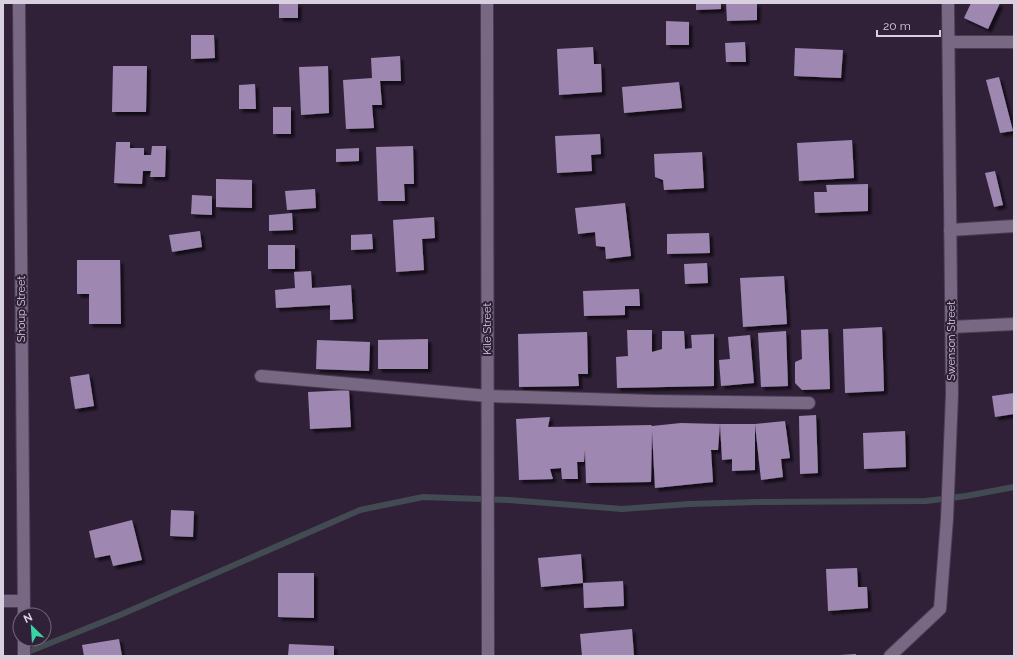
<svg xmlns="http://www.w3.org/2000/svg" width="1017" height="659" viewBox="0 0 1017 659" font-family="Raleway,sans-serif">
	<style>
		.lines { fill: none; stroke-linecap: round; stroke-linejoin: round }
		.stream { stroke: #424b52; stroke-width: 6 }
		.building { fill: #9e87b0; filter: url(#shadow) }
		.lane-casing { stroke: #4a3d52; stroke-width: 14 }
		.street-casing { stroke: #4a3d52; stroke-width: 14 }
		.lane { stroke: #796884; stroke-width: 12 }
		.street { stroke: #796884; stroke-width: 12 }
		.labels { text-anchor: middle; stroke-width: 4; stroke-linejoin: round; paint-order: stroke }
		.street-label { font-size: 11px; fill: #d9d0df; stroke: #302139 }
	</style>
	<defs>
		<filter id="shadow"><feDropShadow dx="3.5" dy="3.5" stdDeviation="1" flood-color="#0009"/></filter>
	</defs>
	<rect width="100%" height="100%" fill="#302139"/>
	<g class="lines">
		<!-- stream -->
		<polyline class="stream" points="23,654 120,615 360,510 423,497 509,500 622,509 689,504 758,502 926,501 966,496 1014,487"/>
	</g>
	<!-- building -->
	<g class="building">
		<rect x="279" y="3" width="19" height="15"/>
		<polygon points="696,3 721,3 721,9 696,10"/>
		<polygon points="726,3 757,3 757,20 727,21"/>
		<polygon points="971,3 1000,3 988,29 964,18"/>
		<polygon points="666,21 689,22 689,45 666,45"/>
		<polygon points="191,35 214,35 215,58 191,59"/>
		<polygon points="745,42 746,62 726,62 725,43"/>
		<polygon points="593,47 594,64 601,64 602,92 559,95 557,49"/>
		<polygon points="795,48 843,50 841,78 794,76"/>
		<polygon points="400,56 401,81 380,81 382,105 372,105 374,128 346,129 343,80 372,78 371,58"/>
		<polygon points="113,66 147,66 146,112 112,112"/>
		<polygon points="328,66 329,113 301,115 299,67"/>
		<polygon points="999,77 1013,131 1000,133 986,80"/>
		<polygon points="679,82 682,108 624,113 622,87"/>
		<polygon points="255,84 256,109 239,109 239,85"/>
		<rect x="273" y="107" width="18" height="27"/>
		<polygon points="600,134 601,154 591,155 592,171 557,173 555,136"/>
		<polygon points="852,140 854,178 799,181 797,143"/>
		<polygon points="116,142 130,142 130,148 144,148 144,155 151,155 152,146 166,146 165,177 150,177 151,171 143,171 142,184 114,183"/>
		<polygon points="413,146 414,184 404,184 405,201 378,201 376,147"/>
		<polygon points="359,148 359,161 336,162 336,149"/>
		<polygon points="702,152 704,188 664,190 663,180 655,177 654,154"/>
		<polygon points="995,171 1003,205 994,207 985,173"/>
		<polygon points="216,179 252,180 252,208 216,207"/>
		<polygon points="868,184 868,211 815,213 814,192 827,192 826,185"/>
		<polygon points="315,189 316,208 287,210 285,191"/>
		<polygon points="192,195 212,196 212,215 191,214"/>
		<polygon points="625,203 631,256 606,259 605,247 596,246 595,232 578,234 575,208"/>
		<polygon points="292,213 293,230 269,231 269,215"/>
		<polygon points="434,217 435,238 422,239 424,270 396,272 393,220"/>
		<polygon points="200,231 202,247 172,252 169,235"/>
		<polygon points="709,233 710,253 667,254 667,234"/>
		<polygon points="372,234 373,249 351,250 351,235"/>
		<rect x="268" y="245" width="27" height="24"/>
		<polygon points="77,260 120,260 121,324 89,324 89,294 77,294"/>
		<polygon points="707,263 708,283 685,284 684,264"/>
		<polygon points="311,271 312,288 351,285 353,319 330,320 330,305 276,308 275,290 295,288 294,272"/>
		<polygon points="784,276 787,324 743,327 740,278"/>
		<polygon points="639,289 640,306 625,306 625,315 584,316 583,291"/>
		<polygon points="882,327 884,391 845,393 843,329"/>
		<polygon points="828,329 830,389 802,390 795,383 795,362 802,359 801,330"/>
		<polygon points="627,330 652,330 652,352 662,349 662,331 684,331 685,349 692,348 691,335 714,334 714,386 617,388 616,357 628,356"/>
		<polygon points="786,331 788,386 761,387 758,333"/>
		<polygon points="587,332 588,374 578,374 579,386 519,387 518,334"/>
		<polygon points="750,335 754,383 721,386 719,360 730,359 728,337"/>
		<polygon points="428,339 428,369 378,369 378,340"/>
		<polygon points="317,340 370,342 369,371 316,369"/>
		<polygon points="89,374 94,406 75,409 70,377"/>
		<polygon points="349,390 351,427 310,429 308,392"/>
		<polygon points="1014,393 1014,414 995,417 992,396"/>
		<polygon points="816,415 818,473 800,474 799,416"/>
		<polygon points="550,417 548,427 651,425 652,426 681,423 720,424 718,450 711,450 713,482 655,488 652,431 651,482 586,483 585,450 584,462 577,462 578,479 562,479 561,468 550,469 553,479 519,480 516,419"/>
		<polygon points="785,421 790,458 781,459 783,477 761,480 755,424"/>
		<polygon points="720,424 755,424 755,470 732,471 732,459 722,460"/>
		<polygon points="905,431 906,467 864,469 863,433"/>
		<polygon points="171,510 194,511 193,537 170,536"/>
		<polygon points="132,520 142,560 113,566 110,555 95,558 89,531"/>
		<polygon points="581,554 583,583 623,581 624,606 584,608 583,583 541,587 538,558"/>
		<polygon points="857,568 858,587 867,587 868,608 828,611 826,569"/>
		<polygon points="278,573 314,573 314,618 278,617"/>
		<polygon points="632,629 634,656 582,656 580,634"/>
		<polygon points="119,639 122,656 84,656 82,645"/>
		<polygon points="289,644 334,646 334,656 288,656"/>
		<polygon points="856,654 856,656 840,656 840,655"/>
	</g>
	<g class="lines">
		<defs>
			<g id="lane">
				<polyline points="949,42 1014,42"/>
				<polyline points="950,230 1014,226"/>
				<polyline points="951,327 1014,324"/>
				<polyline points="261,376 488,396 653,401 809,403"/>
				<polyline points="3,601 23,601"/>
			</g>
			<g id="street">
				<polyline points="19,3 24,615"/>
				<polyline points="487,3 488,656"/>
				<polyline points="24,639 24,656"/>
				<polyline points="890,656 940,609 947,519 952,394 948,3"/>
			</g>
		</defs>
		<!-- lane casing -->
		<use href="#lane" class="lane-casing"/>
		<!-- street casing -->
		<use href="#street" class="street-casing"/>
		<!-- lane -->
		<use href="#lane" class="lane"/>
		<!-- street -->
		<use href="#street" class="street"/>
	</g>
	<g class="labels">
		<!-- street labels -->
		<g class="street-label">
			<text transform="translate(21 309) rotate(-90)" y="4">Shoup Street</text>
			<text transform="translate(487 329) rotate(-90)" y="4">Kile Street</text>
			<text transform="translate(951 341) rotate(-90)" y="4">Swenson Street</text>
		</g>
	</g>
	<!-- border -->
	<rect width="1017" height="659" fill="none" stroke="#d9d0df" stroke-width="8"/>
	<!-- north arrow -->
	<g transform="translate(32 627) rotate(335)"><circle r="19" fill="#302139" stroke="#74677b"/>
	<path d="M0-3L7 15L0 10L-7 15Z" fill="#37d4a6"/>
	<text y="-6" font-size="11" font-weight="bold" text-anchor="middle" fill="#d9d0df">N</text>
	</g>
	<!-- scale -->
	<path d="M877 30v6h63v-6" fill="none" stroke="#d9d0df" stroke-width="2"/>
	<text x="883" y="30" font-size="12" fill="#d9d0df" stroke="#302139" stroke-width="3" paint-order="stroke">20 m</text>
</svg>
